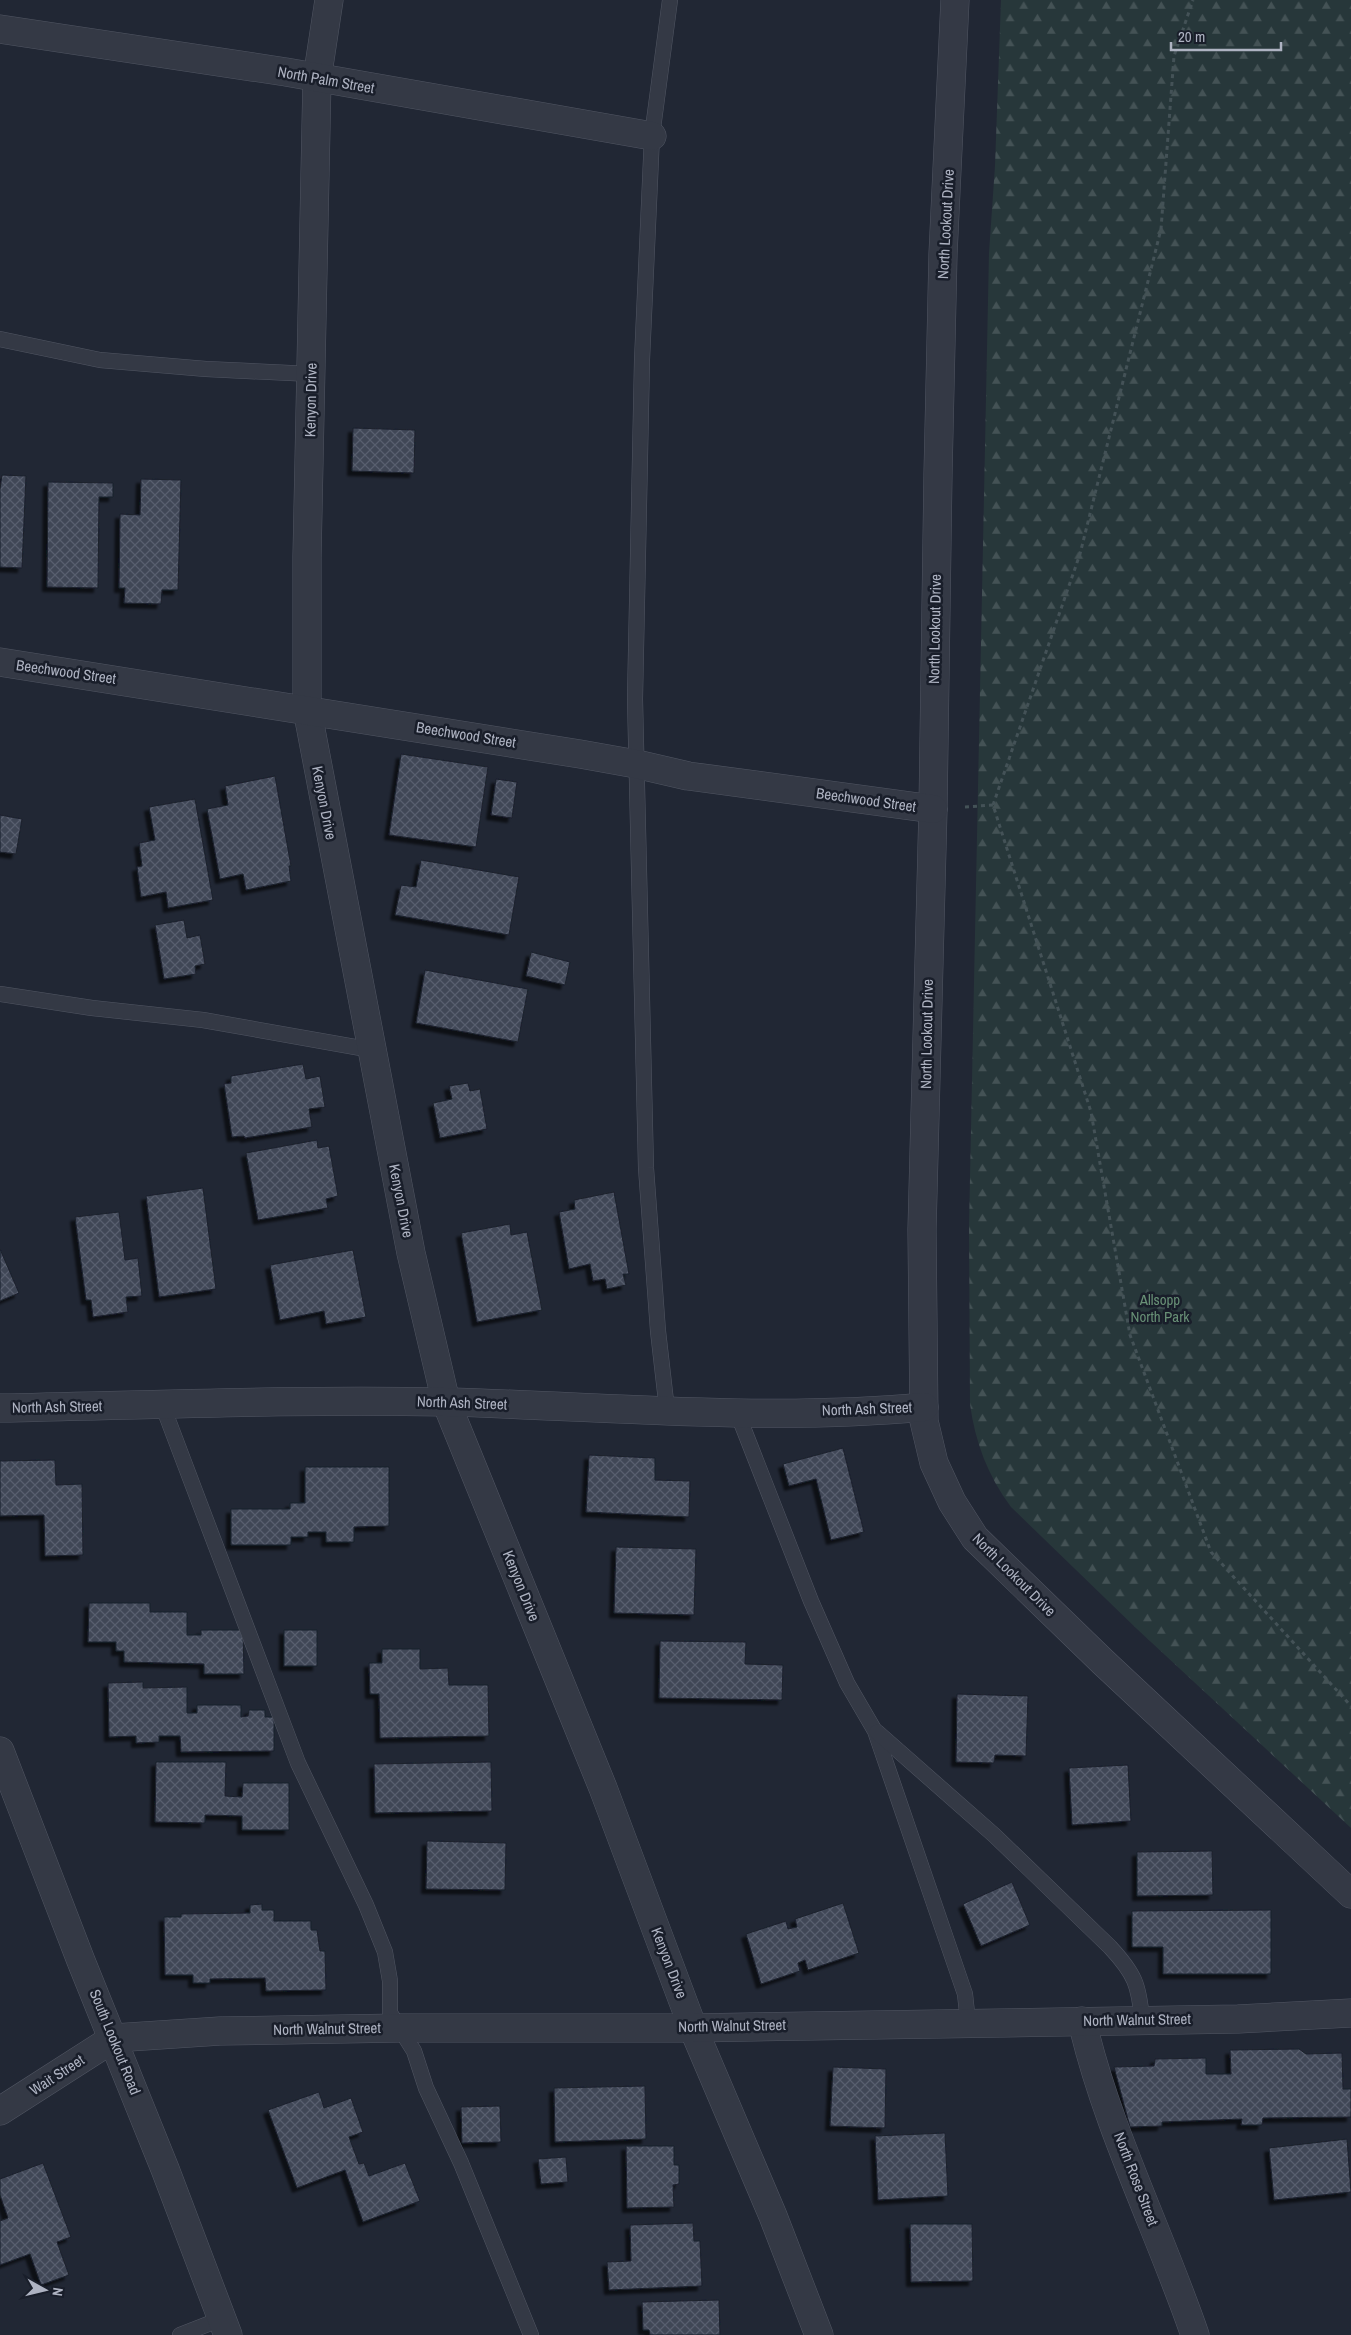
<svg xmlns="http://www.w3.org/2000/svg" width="1351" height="2335" viewBox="0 0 1351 2335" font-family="'Archivo Narrow',sans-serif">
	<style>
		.forest { fill: url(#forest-firs) }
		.building { fill: url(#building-cross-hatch); stroke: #1b202c; filter: url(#shadow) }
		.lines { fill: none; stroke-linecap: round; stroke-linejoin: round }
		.service-casing { stroke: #515663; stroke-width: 16 }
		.minor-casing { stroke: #515663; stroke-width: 29 }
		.path { stroke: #445257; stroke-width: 3; stroke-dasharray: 4 4; stroke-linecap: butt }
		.service { stroke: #343945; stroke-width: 15 }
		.minor { stroke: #343945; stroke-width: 28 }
		.labels { text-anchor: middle; stroke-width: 5; stroke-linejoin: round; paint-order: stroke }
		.street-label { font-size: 15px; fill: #aeb3c2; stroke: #191e2a }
		.park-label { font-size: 15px; fill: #689076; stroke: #191e2a }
	</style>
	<defs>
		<pattern id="forest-firs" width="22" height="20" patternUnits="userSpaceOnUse" patternTransform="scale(1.25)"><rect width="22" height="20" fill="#27373a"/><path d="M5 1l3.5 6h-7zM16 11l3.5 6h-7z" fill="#445255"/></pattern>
		<pattern id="building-cross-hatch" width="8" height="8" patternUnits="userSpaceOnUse" patternTransform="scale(1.25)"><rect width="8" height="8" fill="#3f4657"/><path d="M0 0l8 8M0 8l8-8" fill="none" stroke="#585e6e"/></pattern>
		<filter id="shadow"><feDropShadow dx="-4.5" dy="4.5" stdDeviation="1" flood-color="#0009"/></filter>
	</defs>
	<rect width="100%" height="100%" fill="#212734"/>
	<!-- forest -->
	<path class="forest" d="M1001 0H1351V1828L1137 1629 1011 1507C988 1476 975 1442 970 1404L969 1227 989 253 995 166Z"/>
	<!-- building -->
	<g class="building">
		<polygon points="353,428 415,430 414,473 352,471"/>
		<polygon points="2,475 26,476 22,568 0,567 0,489"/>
		<polygon points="141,479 181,480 178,590 162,590 161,604 124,603 125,588 119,588 120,514 140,515"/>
		<polygon points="48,482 113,483 113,497 99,497 98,588 47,587"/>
		<polygon points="401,754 488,767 476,847 389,835"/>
		<polygon points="275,776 291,866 289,866 291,881 246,890 243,874 220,879 207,809 228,805 225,786"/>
		<polygon points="496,779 517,782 512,818 491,815"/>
		<polygon points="195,799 213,900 168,908 166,892 141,897 137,867 142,866 139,843 155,840 149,807"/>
		<polygon points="0,815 22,819 16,854 0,852"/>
		<polygon points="421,860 519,877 509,935 395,915 401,885 416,887"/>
		<polygon points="184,920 187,938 200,935 205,964 195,966 196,974 164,979 155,925"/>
		<polygon points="531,952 570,962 565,985 526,976"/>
		<polygon points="425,970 528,989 518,1042 416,1023"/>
		<polygon points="303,1064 306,1079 320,1076 325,1107 309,1109 312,1127 245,1138 244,1136 232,1137 224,1084 231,1083 231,1076"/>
		<polygon points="468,1083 470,1091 480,1089 487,1129 440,1138 433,1103 452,1099 449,1086"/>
		<polygon points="317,1140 318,1148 329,1146 338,1196 326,1199 328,1208 258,1220 246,1153"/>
		<polygon points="203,1188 216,1289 159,1297 146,1196"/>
		<polygon points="614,1192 629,1274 623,1274 626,1285 607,1289 605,1279 593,1281 590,1264 569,1269 559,1212 575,1209 574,1200"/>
		<polygon points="119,1212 125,1260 138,1258 142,1296 126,1297 128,1312 93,1317 91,1300 86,1300 75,1217"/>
		<polygon points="510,1224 511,1235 527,1232 542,1310 477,1322 461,1233"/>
		<polygon points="0,1249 19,1293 0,1301"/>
		<polygon points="353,1250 366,1317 326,1324 324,1311 280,1320 270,1265"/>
		<polygon points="843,1448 864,1532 831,1540 816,1479 789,1486 783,1464"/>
		<polygon points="589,1455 655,1458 655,1480 690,1481 689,1517 586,1512"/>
		<polygon points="55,1460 56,1485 82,1484 83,1555 45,1556 44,1515 0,1516 0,1461"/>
		<polygon points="305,1467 389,1467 389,1526 354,1527 354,1542 326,1542 326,1532 308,1532 308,1537 291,1537 291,1545 231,1545 231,1509 290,1509 290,1503 305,1503"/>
		<polygon points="616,1547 696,1549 694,1615 614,1613"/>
		<polygon points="89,1603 150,1603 150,1612 187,1612 187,1635 201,1635 201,1630 243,1630 244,1674 204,1674 204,1664 124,1662 124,1651 116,1651 116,1642 88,1642"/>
		<rect x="284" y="1630" width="33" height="36"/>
		<polygon points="660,1641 746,1642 745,1664 783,1665 782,1700 659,1698"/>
		<polygon points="382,1649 420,1649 420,1669 448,1668 449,1685 488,1685 489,1736 380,1738 379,1694 370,1694 369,1663 382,1663"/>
		<polygon points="143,1682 143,1688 187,1687 187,1713 197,1713 197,1705 241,1705 241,1717 248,1716 249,1710 265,1710 265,1717 274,1717 274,1751 181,1752 180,1736 159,1736 159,1742 136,1743 136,1736 109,1737 108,1683"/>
		<polygon points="957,1694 1028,1696 1026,1756 995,1755 994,1763 956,1762"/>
		<polygon points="156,1762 226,1762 225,1796 242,1797 243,1783 289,1783 289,1830 242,1830 242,1816 205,1815 205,1823 155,1822"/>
		<polygon points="491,1762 492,1811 375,1813 374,1764"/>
		<polygon points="1128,1765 1131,1821 1072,1825 1069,1768"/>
		<polygon points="427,1841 506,1843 505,1890 426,1889"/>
		<polygon points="1212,1851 1213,1895 1137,1896 1137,1852"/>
		<polygon points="1012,1882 1030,1925 981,1946 963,1904"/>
		<polygon points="843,1903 859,1953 808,1970 805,1960 798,1963 800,1971 761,1984 746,1934 786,1921 788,1929 797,1927 795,1919"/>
		<polygon points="262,1904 262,1910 274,1910 274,1921 311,1921 311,1930 317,1930 320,1951 325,1951 326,1990 266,1991 265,1978 210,1979 210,1983 193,1983 193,1975 165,1975 164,1917 181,1917 181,1914 250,1913 250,1905"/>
		<polygon points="1271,1910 1271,1974 1163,1974 1163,1947 1132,1947 1132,1911"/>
		<polygon points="1299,2049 1306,2054 1342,2053 1343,2089 1351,2089 1351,2117 1263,2118 1262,2125 1241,2125 1242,2119 1162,2122 1162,2126 1130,2127 1114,2067 1154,2066 1155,2059 1206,2058 1206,2074 1231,2074 1230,2050"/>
		<polygon points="833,2067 886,2069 885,2128 830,2126"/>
		<polygon points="645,2086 646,2139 555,2142 554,2088"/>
		<polygon points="319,2092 324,2108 351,2098 363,2132 349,2137 359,2164 364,2163 369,2176 405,2163 420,2201 363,2222 345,2170 297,2188 268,2110"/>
		<polygon points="500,2106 501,2142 462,2143 461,2107"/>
		<polygon points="945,2133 948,2196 878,2200 875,2136"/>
		<polygon points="1347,2139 1351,2192 1274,2200 1269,2148"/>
		<polygon points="626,2146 674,2146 674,2165 679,2165 679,2184 673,2185 674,2207 627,2208"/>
		<polygon points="566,2157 568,2182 541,2184 538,2159"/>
		<polygon points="43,2163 71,2237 57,2242 69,2275 41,2285 30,2254 0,2265 0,2221 8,2218 0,2195 0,2179"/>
		<polygon points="693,2223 694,2241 700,2241 702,2286 609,2290 607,2262 631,2261 630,2225"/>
		<polygon points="910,2224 972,2224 973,2281 911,2282"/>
		<polygon points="719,2300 720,2335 650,2335 649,2330 643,2330 642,2302"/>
	</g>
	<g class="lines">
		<defs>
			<g id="service">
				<polyline points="0,339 100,360 206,369 311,374"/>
				<polyline points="0,994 92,1008 203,1020 372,1050"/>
				<polyline points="162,1404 298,1763 366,1905 385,1952 390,1981 390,2013 414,2051 426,2088 461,2163 531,2335"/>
				<polyline points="667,1410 658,1331 646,1168 635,699 642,360 652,136 670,0"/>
				<polyline points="737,1412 811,1601 847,1683 875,1731 965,1994 968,2022"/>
				<path d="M877 1732 994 1835 1110 1947C1135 1974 1139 1985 1142 2020"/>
				<polyline points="180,2335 221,2319"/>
			</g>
			<g id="minor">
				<polyline points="329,0 317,79 307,557 307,709 411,1253 446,1402 603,1788 693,2028 773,2216 819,2335"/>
				<polyline points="955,0 943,254 938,474 933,809 922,1230 924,1421 934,1463 952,1502 975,1538 1103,1662 1351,1894"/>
				<polyline points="0,29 286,72 652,136"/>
				<polyline points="0,662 580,754 636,764 688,776 933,809"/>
				<path d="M0 1408C148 1405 297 1399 446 1402 605 1406 765 1422 924 1407"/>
				<polyline points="0,1751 81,1961 165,2169 228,2335"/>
				<path d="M1082 2021C1107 2129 1159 2230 1195 2335"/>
				<polyline points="0,2111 114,2038 220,2031 400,2028 693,2028 1238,2019 1351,2013"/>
			</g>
		</defs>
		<!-- service casing -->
		<use href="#service" class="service-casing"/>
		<!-- minor casing -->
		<use href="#minor" class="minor-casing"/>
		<!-- path -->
		<g class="path">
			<polyline points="993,805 1080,554 1161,229 1174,56 1193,0"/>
			<polyline points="965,807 993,805 1091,1112 1130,1335 1211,1552 1351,1706"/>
		</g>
		<!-- service -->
		<use href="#service" class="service"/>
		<!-- minor -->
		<use href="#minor" class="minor"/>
	</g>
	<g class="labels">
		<!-- street labels -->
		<g class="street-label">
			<text transform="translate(326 80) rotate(10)" y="5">North Palm Street</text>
			<text transform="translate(946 224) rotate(-87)" y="5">North Lookout Drive</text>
			<text transform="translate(311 400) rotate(-89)" y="5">Kenyon Drive</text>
			<text transform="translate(935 629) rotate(-89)" y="5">North Lookout Drive</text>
			<text transform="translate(66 672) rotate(8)" y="5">Beechwood Street</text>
			<text transform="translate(466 735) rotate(9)" y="5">Beechwood Street</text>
			<text transform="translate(866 800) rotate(8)" y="5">Beechwood Street</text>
			<text transform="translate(324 803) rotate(79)" y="5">Kenyon Drive</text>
			<text transform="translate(927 1034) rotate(-89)" y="5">North Lookout Drive</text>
			<text transform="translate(401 1201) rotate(79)" y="5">Kenyon Drive</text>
			<text transform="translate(462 1403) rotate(2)" y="5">North Ash Street</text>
			<text transform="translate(57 1407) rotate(-1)" y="5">North Ash Street</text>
			<text transform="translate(867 1409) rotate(-2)" y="5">North Ash Street</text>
			<text transform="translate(1014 1575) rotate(45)" y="5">North Lookout Drive</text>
			<text transform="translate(521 1586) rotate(68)" y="5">Kenyon Drive</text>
			<text transform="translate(669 1963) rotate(69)" y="5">Kenyon Drive</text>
			<text transform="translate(1137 2020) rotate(-1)" y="5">North Walnut Street</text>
			<text transform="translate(732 2026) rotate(-1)" y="5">North Walnut Street</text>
			<text transform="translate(327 2029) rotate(-1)" y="5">North Walnut Street</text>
			<text transform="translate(115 2042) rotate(68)" y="5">South Lookout Road</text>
			<text transform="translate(57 2075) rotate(-33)" y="5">Wait Street</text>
			<text transform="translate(1136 2179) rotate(69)" y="5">North Rose Street</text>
		</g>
		<!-- park labels -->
		<g class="park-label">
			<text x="1160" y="1305">Allsopp<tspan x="1160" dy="17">North Park</tspan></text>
		</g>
	</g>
	<!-- north arrow -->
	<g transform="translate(45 2290) rotate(98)" stroke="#191e2a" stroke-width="4" paint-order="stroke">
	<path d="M0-4L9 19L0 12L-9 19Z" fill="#aeb3c2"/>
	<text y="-8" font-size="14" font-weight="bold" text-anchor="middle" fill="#aeb3c2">N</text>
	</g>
	<!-- scale -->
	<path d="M1171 42v8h110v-8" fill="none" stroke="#aeb3c2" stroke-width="2.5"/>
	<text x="1178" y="42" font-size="15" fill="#aeb3c2" stroke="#191e2a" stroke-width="4" paint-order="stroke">20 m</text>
</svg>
